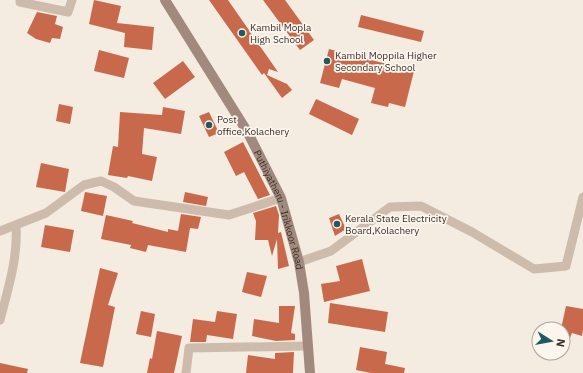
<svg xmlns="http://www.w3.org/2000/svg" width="583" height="373" viewBox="0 0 583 373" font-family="'IBM Plex Sans',sans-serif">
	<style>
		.building { fill: #c8694b }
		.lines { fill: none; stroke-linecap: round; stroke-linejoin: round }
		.street { stroke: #cdbbac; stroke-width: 9 }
		.secondary { stroke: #a18a7d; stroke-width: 10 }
		.poi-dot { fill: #1f5a5e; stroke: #fbf5ee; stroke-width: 1.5 }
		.labels { text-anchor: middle; stroke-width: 3.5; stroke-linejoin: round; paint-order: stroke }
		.poi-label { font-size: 10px; fill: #3b302b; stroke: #fbf5ee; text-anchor: start }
		.street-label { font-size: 10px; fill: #3b302b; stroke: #fbf5ee }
	</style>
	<rect width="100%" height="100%" fill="#f4ebe1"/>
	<!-- building -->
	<g class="building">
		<polygon points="94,0 121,6 117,23 154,27 152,50 124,47 125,33 89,24"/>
		<polygon points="209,0 228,0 278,72 269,69 267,75 287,84 292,90 282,98 264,73 262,75"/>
		<polygon points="263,0 285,0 314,40 300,50"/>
		<polygon points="37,12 57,16 55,24 63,27 60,39 52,38 50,43 36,39 27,33"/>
		<polygon points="361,15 424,31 421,42 358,27"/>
		<polygon points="329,49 414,71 405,107 389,103 388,107 371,103 375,88 342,79 339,88 320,83"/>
		<polygon points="99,50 129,58 124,78 94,71"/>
		<polygon points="183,61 195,77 165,99 153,83"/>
		<polygon points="316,99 359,119 352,135 309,114"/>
		<polygon points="59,104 73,107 70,124 56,121"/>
		<polygon points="163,107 185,111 181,134 144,128 142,154 157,157 152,181 128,176 127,178 108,175 113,146 118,147 120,112 162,115"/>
		<polygon points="209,112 219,133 209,137 199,116"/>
		<polygon points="243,142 270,195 258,199 244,172 236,176 224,152"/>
		<polygon points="41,163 69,169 65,192 36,187"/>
		<polygon points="85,192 107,196 103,216 81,211"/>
		<polygon points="185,192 208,197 206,206 183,202"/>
		<polygon points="276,206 279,215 278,233 281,232 289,266 278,269 277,239 272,256 268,240 255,240 256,221 253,213"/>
		<polygon points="181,214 201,217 198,229 190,228 186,252 148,245 146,252 130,248 131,245 101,239 106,215 133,221 132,223 168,232 168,229 178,231"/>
		<polygon points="339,214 346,229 335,236 329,218"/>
		<polygon points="45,225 74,230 70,252 41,247"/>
		<polygon points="362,259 370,291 324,302 321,284 340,281 336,266"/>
		<polygon points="100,268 118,273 108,305 115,307 103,367 80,363"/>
		<polygon points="247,272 267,276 261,297 242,292"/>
		<polygon points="330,303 388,312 385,332 328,323"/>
		<polygon points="279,306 295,306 291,333 295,334 295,340 276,341 252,336 254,319 279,323"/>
		<polygon points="566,306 583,309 583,329 582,336 572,333 565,350 563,350 564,329 561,329"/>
		<polygon points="141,311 155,314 151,337 136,334"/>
		<polygon points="217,311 237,314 233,339 207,335 206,342 190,342 193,319 215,322"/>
		<polygon points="157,331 182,336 174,373 147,373 150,358 152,359"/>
		<polygon points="360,347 387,352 385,364 405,368 404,373 371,373 356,370"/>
		<polygon points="294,352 293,373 246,373 248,355 275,359 275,353"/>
		<polygon points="0,363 28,369 27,373 0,373"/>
	</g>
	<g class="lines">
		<!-- street -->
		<g class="street">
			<polyline points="20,0 20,2 68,12 72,0"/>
			<polyline points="0,231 46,213 84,185 101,181 114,187 134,201 229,215 281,198"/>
			<polyline points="299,262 331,251 390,207 421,206 472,232 534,269 566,266 583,197"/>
			<path d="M0 320C8 289 18 258 16 226"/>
			<polyline points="186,373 189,348 308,346"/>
		</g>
		<!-- secondary -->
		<path class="secondary" id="s1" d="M165 0 248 133 281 198 299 262 304 293 310 373"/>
	</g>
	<!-- markers -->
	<g class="poi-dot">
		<circle cx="242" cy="33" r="4"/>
		<circle cx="327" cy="61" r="4"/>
		<circle cx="209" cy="125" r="4"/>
		<circle cx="337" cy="224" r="4"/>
	</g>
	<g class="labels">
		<!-- poi labels -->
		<g class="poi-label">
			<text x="250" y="31">Kambil Mopla<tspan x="250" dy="12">High School</tspan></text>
			<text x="335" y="59">Kambil Moppila Higher<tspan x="335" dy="12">Secondary School</tspan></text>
			<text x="217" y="123">Post<tspan x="217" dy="12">office,Kolachery</tspan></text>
			<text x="345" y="222">Kerala State Electricity<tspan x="345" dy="12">Board,Kolachery</tspan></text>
		</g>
		<!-- street labels -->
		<g class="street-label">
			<text dy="4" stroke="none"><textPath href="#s1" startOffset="240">Puthiyatheru - Irikkoor Road</textPath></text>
		</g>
	</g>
	<!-- north arrow -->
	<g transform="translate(551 341) rotate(101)"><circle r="19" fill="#fbf5ee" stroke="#aea6a0"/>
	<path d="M0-3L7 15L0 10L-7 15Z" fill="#1f5a5e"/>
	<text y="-6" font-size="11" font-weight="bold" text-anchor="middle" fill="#3b302b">N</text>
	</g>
</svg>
